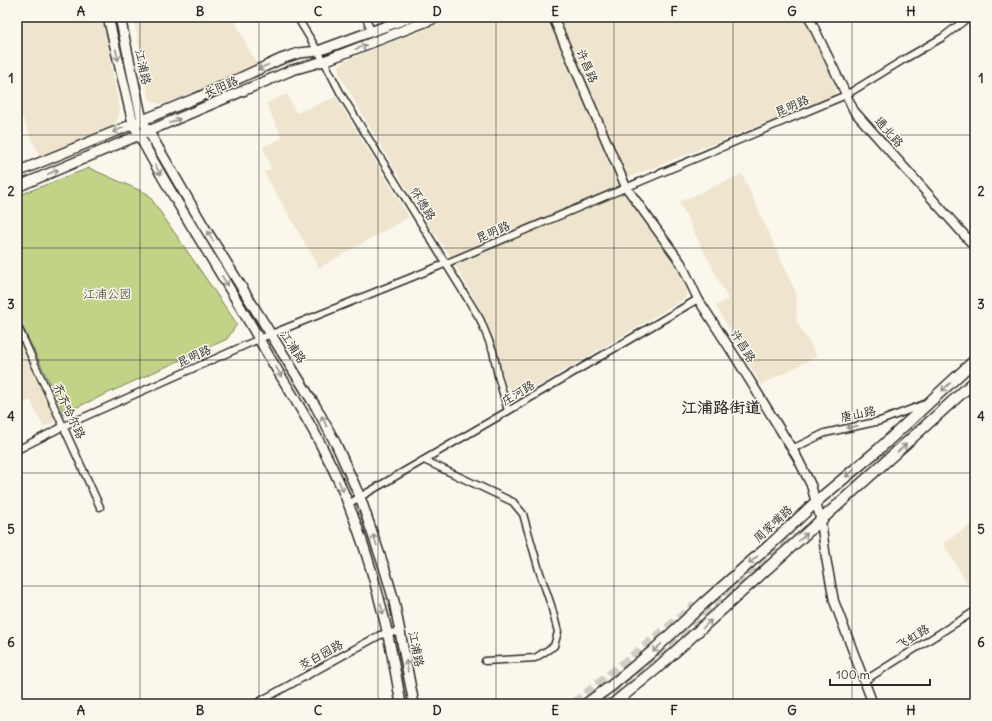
<svg xmlns="http://www.w3.org/2000/svg" width="992" height="721" viewBox="0 0 992 721" font-family="Delius,'LXGW WenKai TC',sans-serif">
	<style>
		.built { fill: #efe5ce }
		.green { fill: #c2d388; stroke: #767f5a }
		.lines { fill: none; stroke-linecap: round; stroke-linejoin: round }
		.trunk-tunnel { stroke: #d1cec5; stroke-width: 10; stroke-dasharray: 10 5; stroke-linecap: butt }
		.minor-casing { stroke: #2b2b2b; stroke-width: 9 }
		.tertiary-casing { stroke: #2b2b2b; stroke-width: 11 }
		.secondary-casing { stroke: #2b2b2b; stroke-width: 12 }
		.primary-casing { stroke: #2b2b2b; stroke-width: 13 }
		.minor { stroke: #fbf7ec; stroke-width: 6 }
		.tertiary { stroke: #fbf7ec; stroke-width: 8 }
		.secondary { stroke: #fbf7ec; stroke-width: 9 }
		.primary { stroke: #fbf7ec; stroke-width: 10 }
		.oneway { stroke: #93918c }
		.grid { fill: none; stroke: #2b2b2b; stroke-width: 1; stroke-opacity: 0.55 }
		.labels { text-anchor: middle; stroke-width: 3; stroke-linejoin: round; paint-order: stroke }
		.street-label { font-size: 12px; fill: #2b2b2b; stroke: #fbf7ec }
		.park-label { font-size: 12px; fill: #515542; stroke: #fbf7ec }
		.district-label { font-size: 16px; font-weight: bold; fill: #2b2b2b; stroke: #fbf7ec }
		.neatline { fill: none; stroke: #2b2b2b; stroke-width: 1.5 }
		.grid-label { font-size: 13px; text-anchor: middle; font-weight: bold; fill: #2b2b2b }
	</style>
	<rect width="100%" height="100%" fill="#fbf7ec"/>
	<filter id="ink" filterUnits="userSpaceOnUse"><feTurbulence type="fractalNoise" baseFrequency=".025" numOctaves="2"/><feDisplacementMap in="SourceGraphic" scale="8" xChannelSelector="R" yChannelSelector="G"/><feConvolveMatrix kernelMatrix="1 2 1 2 8 2 1 2 1" color-interpolation-filters="sRGB"/></filter>
	<g filter="url(#ink)">
		<!-- built -->
		<g class="built">
			<polygon points="17,17 102,17 117,95 120,108 119,116 114,125 103,132 40,157 17,106"/>
			<polygon points="137,17 233,17 248,48 258,65 165,104 159,104 154,102 150,99 148,96 134,18"/>
			<polygon points="456,17 804,17 835,86 836,91 834,96 617,182 630,203 670,250 682,271 687,287 687,294 686,298 525,394 517,393 510,391 506,384 490,331 469,289 446,250 428,224 373,133 339,74 339,66 344,61"/>
			<polygon points="287,94 296,113 336,97 409,217 319,268 264,172 271,169 263,147 282,138 266,103"/>
			<polygon points="742,174 796,293 797,322 817,356 761,385 716,306 728,299 679,202"/>
			<polygon points="17,335 59,420 43,427 30,400 17,407"/>
			<polygon points="975,522 975,596 943,543"/>
		</g>
		<!-- green -->
		<polygon class="green" points="89,168 148,194 237,324 227,339 64,413 17,315 17,196"/>
		<g class="lines">
			<!-- trunk-tunnel -->
			<g class="trunk-tunnel">
				<polyline points="574,704 666,630 696,605"/>
				<polyline points="601,704 651,665 796,536"/>
			</g>
			<defs>
				<g id="minor">
					<polyline points="297,17 324,61 341,94 480,319 493,351 498,376 508,411"/>
					<polyline points="366,17 371,32"/>
					<polyline points="968,238 975,235"/>
					<polyline points="17,325 100,507"/>
					<polyline points="792,449 825,433 880,421 922,405"/>
					<polyline points="17,450 64,426 259,339 447,263 846,95 903,60 943,37 969,17"/>
					<polyline points="424,460 513,502 523,514 539,570 551,605 558,632 554,646 535,658 485,661"/>
					<polyline points="348,504 508,411 698,299"/>
					<polyline points="864,681 975,611"/>
					<polyline points="255,704 380,635 400,631"/>
				</g>
				<g id="tertiary">
					<polyline points="553,17 626,187 681,263 698,299 736,358 797,457 811,485 821,521 826,558 834,601 873,704"/>
					<polyline points="809,17 854,111 975,247"/>
				</g>
				<g id="secondary">
					<path d="M108 17 133 123C151 160 173 195 194 230 216 266 238 302 259 339 280 377 305 412 324 451 365 529 387 617 401 704"/>
					<polyline points="120,17 142,120 203,225 316,407 336,444 360,497 385,570 394,601 414,704"/>
					<polyline points="17,172 201,96 281,59 299,53 318,51 411,17"/>
					<polyline points="17,187 292,70 324,61 438,17"/>
				</g>
				<g id="primary">
					<polyline points="586,704 611,686 654,650 704,603 770,545 817,501 879,449 975,360"/>
					<polyline points="613,704 656,669 975,381"/>
				</g>
			</defs>
			<!-- minor casing -->
			<use href="#minor" class="minor-casing"/>
			<!-- tertiary casing -->
			<use href="#tertiary" class="tertiary-casing"/>
			<!-- secondary casing -->
			<use href="#secondary" class="secondary-casing"/>
			<!-- primary casing -->
			<use href="#primary" class="primary-casing"/>
			<!-- minor -->
			<use href="#minor" class="minor"/>
			<!-- tertiary -->
			<use href="#tertiary" class="tertiary"/>
			<!-- secondary -->
			<use href="#secondary" class="secondary"/>
			<!-- primary -->
			<use href="#primary" class="primary"/>
		</g>
		<!-- one-way arrows -->
		<defs><path id="oneway-shaft" d="M-6 0H5M1.5-3L5.5 0L1.5 3" fill="none" stroke-width="1.6" stroke-linecap="round" stroke-linejoin="round"/></defs>
		<g class="oneway">
			<use href="#oneway-shaft" transform="translate(361 47) rotate(-21)"/>
			<use href="#oneway-shaft" transform="translate(117 55) rotate(77)"/>
			<use href="#oneway-shaft" transform="translate(263 67) rotate(156)"/>
			<use href="#oneway-shaft" transform="translate(175 121) rotate(-23)"/>
			<use href="#oneway-shaft" transform="translate(118 130) rotate(156)"/>
			<use href="#oneway-shaft" transform="translate(158 170) rotate(61)"/>
			<use href="#oneway-shaft" transform="translate(53 172) rotate(-23)"/>
			<use href="#oneway-shaft" transform="translate(210 236) rotate(-122)"/>
			<use href="#oneway-shaft" transform="translate(225 281) rotate(58)"/>
			<use href="#oneway-shaft" transform="translate(279 372) rotate(59)"/>
			<use href="#oneway-shaft" transform="translate(946 387) rotate(137)"/>
			<use href="#oneway-shaft" transform="translate(324 421) rotate(-118)"/>
			<use href="#oneway-shaft" transform="translate(852 427) rotate(168)"/>
			<use href="#oneway-shaft" transform="translate(902 448) rotate(-42)"/>
			<use href="#oneway-shaft" transform="translate(850 473) rotate(139)"/>
			<use href="#oneway-shaft" transform="translate(341 486) rotate(67)"/>
			<use href="#oneway-shaft" transform="translate(803 537) rotate(-42)"/>
			<use href="#oneway-shaft" transform="translate(375 540) rotate(-109)"/>
			<use href="#oneway-shaft" transform="translate(753 560) rotate(139)"/>
			<use href="#oneway-shaft" transform="translate(382 609) rotate(75)"/>
			<use href="#oneway-shaft" transform="translate(707 624) rotate(-42)"/>
			<use href="#oneway-shaft" transform="translate(657 648) rotate(137)"/>
			<use href="#oneway-shaft" transform="translate(407 666) rotate(-100)"/>
		</g>
	</g>
	<!-- grid -->
	<path class="grid" d="M140 17V704M259 17V704M378 17V704M496 17V704M614 17V704M733 17V704M852 17V704M17 135H975M17 248H975M17 360H975M17 473H975M17 586H975"/>
	<g class="labels">
		<!-- street labels -->
		<g class="street-label">
			<text transform="translate(587 66) rotate(67)" y="4">许昌路</text>
			<text transform="translate(143 67) rotate(78)" y="4">江浦路</text>
			<text transform="translate(221 87) rotate(-23)" y="4">长阳路</text>
			<text transform="translate(792 106) rotate(-23)" y="4">昆明路</text>
			<text transform="translate(889 132) rotate(48)" y="4">通北路</text>
			<text transform="translate(423 204) rotate(58)" y="4">怀德路</text>
			<text transform="translate(493 232) rotate(-23)" y="4">昆明路</text>
			<text transform="translate(743 346) rotate(58)" y="4">许昌路</text>
			<text transform="translate(293 347) rotate(57)" y="4">江浦路</text>
			<text transform="translate(194 356) rotate(-24)" y="4">昆明路</text>
			<text transform="translate(518 393) rotate(-31)" y="4">庄河路</text>
			<text transform="translate(69 411) rotate(65)" y="4">齐齐哈尔路</text>
			<text transform="translate(858 414) rotate(-12)" y="4">唐山路</text>
			<text transform="translate(773 524) rotate(-43)" y="4">周家嘴路</text>
			<text transform="translate(913 637) rotate(-32)" y="4">飞虹路</text>
			<text transform="translate(416 649) rotate(79)" y="4">江浦路</text>
			<text transform="translate(321 655) rotate(-29)" y="4">茭白园路</text>
		</g>
		<!-- park labels -->
		<g class="park-label">
			<text x="107" y="298">江浦公园</text>
		</g>
		<!-- district labels -->
		<g class="district-label">
			<text x="721" y="413">江浦路街道</text>
		</g>
	</g>
	<!-- margin -->
	<rect width="992" height="721" fill="none" stroke="#fbf7ec" stroke-width="44"/>
	<!-- scale -->
	<path d="M830 679v6h100v-6" fill="none" stroke="#2b2b2b" stroke-width="2"/>
	<text x="836" y="679" font-size="12" fill="#2b2b2b" stroke="#fbf7ec" stroke-width="3" paint-order="stroke">100 m</text>
	<rect x="22" y="22" width="948" height="677" class="neatline"/>
	<g class="grid-label">
		<text x="81" y="16">A</text>
		<text x="200" y="16">B</text>
		<text x="318" y="16">C</text>
		<text x="437" y="16">D</text>
		<text x="555" y="16">E</text>
		<text x="674" y="16">F</text>
		<text x="792" y="16">G</text>
		<text x="911" y="16">H</text>
		<text x="11" y="83">1</text>
		<text x="981" y="83">1</text>
		<text x="11" y="196">2</text>
		<text x="981" y="196">2</text>
		<text x="11" y="309">3</text>
		<text x="981" y="309">3</text>
		<text x="11" y="421">4</text>
		<text x="981" y="421">4</text>
		<text x="11" y="534">5</text>
		<text x="981" y="534">5</text>
		<text x="11" y="647">6</text>
		<text x="981" y="647">6</text>
		<text x="81" y="715">A</text>
		<text x="200" y="715">B</text>
		<text x="318" y="715">C</text>
		<text x="437" y="715">D</text>
		<text x="555" y="715">E</text>
		<text x="674" y="715">F</text>
		<text x="792" y="715">G</text>
		<text x="911" y="715">H</text>
	</g>
</svg>
